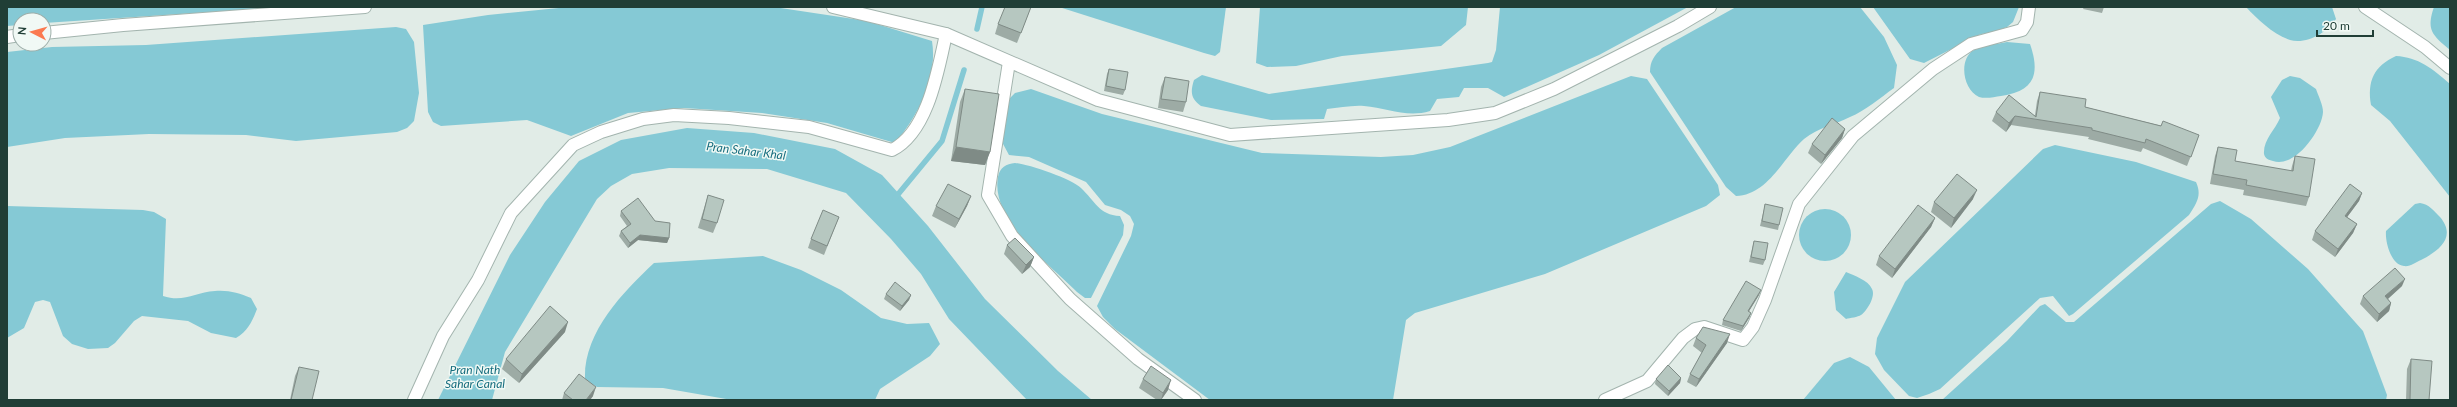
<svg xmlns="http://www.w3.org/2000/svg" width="2457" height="407" viewBox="0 0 2457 407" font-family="Lato,sans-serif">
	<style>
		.water { fill: #85c9d5 }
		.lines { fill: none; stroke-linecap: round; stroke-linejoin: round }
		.stream { stroke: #85c9d5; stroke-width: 5.5 }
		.street-casing { stroke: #a3b4ae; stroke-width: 14 }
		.street { stroke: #fff; stroke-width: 12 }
		.wall { fill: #9daba5 }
		.shaded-wall { fill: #7f8b86 }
		.building { fill: #b6c7c0; stroke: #7f8b86 }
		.labels { text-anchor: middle; stroke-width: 3; stroke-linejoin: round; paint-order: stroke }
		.water-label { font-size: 12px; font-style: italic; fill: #166d7e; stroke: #f1f9f5 }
	</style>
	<rect width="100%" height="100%" fill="#e1ece7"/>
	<!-- water -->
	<g class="water">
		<polygon points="7,7 288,7 44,23 44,20 20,20 20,25 7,26"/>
		<path d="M569 7H774L867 21 932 41C938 78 918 116 895 143L827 123 762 113 684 108 628 113 571 136 527 120 441 126 433 122 428 112 423 25 488 15Z"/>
		<polygon points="1059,7 1226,7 1220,52 1215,56 1204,53"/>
		<polygon points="1260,7 1468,7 1466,25 1441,46 1342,56 1296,66 1267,67 1256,63"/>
		<path d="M1500 7H1688L1599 55 1504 97 1488 88H1464L1459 97 1437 99 1430 111C1407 118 1387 108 1364 106 1352 105 1339 108 1327 109L1324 119 1271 120 1201 106C1191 99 1190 92 1194 80L1202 75 1269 94 1488 63 1492 62 1496 50Z"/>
		<path d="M1736 7H1860L1884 37 1897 65 1894 88C1880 98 1865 111 1850 117 1834 125 1819 127 1804 139 1783 158 1768 195 1736 196L1726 187 1650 72C1650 61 1654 56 1662 48Z"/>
		<polygon points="1873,7 2019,7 2013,22 2007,27 1992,33 1981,34 1924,63 1910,59"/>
		<path d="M2246 7H2332L2336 19C2328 32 2306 45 2290 40 2274 35 2257 19 2246 7Z"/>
		<path d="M2434 7H2450V50C2432 35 2426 30 2434 7Z"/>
		<polygon points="396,27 406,29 414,42 419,93 414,121 407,128 397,132 296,141 246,135 149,134 65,138 7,147 7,52 52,47 146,45"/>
		<path d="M2007 42 2030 44C2041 76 2033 91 2001 96 1994 97 1986 99 1979 97 1963 90 1958 59 1974 50 1984 45 1997 44 2007 42Z"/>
		<path d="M2396 56C2418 57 2433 69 2450 84V197L2390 121 2371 105C2367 81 2374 66 2396 56Z"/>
		<polygon points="1631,76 1647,79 1718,185 1720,195 1706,206 1545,274 1415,313 1406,320 1393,400 1210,400 1115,329 1103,317 1097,306 1131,236 1134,224 1130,216 1121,210 1105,205 1086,182 1029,157 1009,155 1002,142 1009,99 1015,93 1031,89 1102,114 1262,153 1381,157 1413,155 1450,147"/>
		<path d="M2290 76 2300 78 2316 89C2318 95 2323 105 2323 112 2322 131 2294 169 2273 161 2268 160 2265 158 2264 154 2263 140 2275 130 2280 118L2271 97 2282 80Z"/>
		<polygon points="687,128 754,133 835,149 882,175 928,226 985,299 1058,371 1092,400 1027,400 949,319 921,274 891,239 846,193 767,169 669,168 632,174 611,186 597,199 505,352 492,400 438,400 510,255 545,202 579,161 621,140"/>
		<path d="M2055 145 2136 162 2196 182C2202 195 2197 203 2189 215L2073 314 2069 316 2053 296 2040 298 1940 389 1929 394 1917 398 1909 396 1884 370 1875 354 1877 338 1905 282 2043 149Z"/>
		<path d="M1015 163C1028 164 1072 179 1081 188 1095 201 1099 215 1120 216L1124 225 1123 235 1091 298H1085L1077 292C1050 265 990 220 998 177 1000 167 1006 164 1015 163Z"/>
		<polygon points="2220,201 2251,219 2308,269 2363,331 2387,395 2386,400 1942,400 2007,341 2040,306 2045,304 2066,322 2074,322 2211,204"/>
		<path d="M2420 203C2429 204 2434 211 2440 217 2457 237 2439 251 2421 260 2416 262 2410 267 2404 266 2391 265 2385 242 2386 231L2415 204Z"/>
		<path d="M7 206 143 210 154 212 166 219 163 296C184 303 195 292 215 291 229 290 239 293 251 298L257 309C252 322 248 331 236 338L211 333 188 321 142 316 134 321 115 343 108 348 88 349 72 344 63 336 50 302 43 300 35 302 24 328 7 338Z"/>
		<circle cx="1825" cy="235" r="26"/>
		<path d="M763 256 801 270 841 290 881 318 907 324 929 323 940 344 930 356 880 389 875 400H732L663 388 597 387 585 380C583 333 622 293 654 263Z"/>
		<path d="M1846 272C1855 276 1868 280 1872 289 1876 296 1867 311 1861 315 1858 317 1850 318 1846 319L1836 310 1834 292Z"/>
		<polygon points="1850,357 1869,367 1896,400 1803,400 1834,363"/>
	</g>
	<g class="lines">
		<!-- stream -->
		<g class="stream">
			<polyline points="977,29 982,7"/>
			<polyline points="895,198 942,141 964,70"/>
		</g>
		<defs>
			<g id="street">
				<polyline points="833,7 946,34 1098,100 1230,135 1448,120 1495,113 1554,89 1678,26 1710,7"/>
				<polyline points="2365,7 2425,47 2450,68"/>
				<polyline points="44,33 123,25 365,7"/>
				<polyline points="7,37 20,35"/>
				<polyline points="1009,62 988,195 1012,236 1070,299 1138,359 1195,400"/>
				<path d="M414 400 443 336 478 280 511 213 573 145 601 132 643 119 674 115 729 118 809 127 892 150C928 132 938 70 946 34"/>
				<polyline points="1605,400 1647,381 1683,338 1695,329 1704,327 1743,340 1753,327 1765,300 1799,204 1853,136 1933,69 1971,44 2022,30 2027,22 2029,7"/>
			</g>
		</defs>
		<!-- street casing -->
		<use href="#street" class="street-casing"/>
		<!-- street -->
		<use href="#street" class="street"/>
	</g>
	<!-- wall -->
	<g class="wall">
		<polygon points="1031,7 1017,43 995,34 998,24"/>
		<polygon points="2084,7 2104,7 2102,13 2083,9"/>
		<polygon points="1109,69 1125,90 1123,95 1104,91 1107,74"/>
		<polygon points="1165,77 1186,102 1183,112 1158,108 1161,87"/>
		<polygon points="965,89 990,152 985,165 951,161 960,102"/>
		<polygon points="2040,92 2085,107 2199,135 2187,166 2143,148 2141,152 2088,139 2089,137 2011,125 2006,132 1992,121 1996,112 2035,115 2037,101"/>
		<polygon points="1845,129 1842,138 1821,164 1808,153 1812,144"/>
		<polygon points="2218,147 2235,161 2291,171 2292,166 2295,156 2309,197 2306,206 2243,195 2244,190 2210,184 2215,156"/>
		<polygon points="2362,193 2359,201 2347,217 2357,224 2353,233 2335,257 2312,240 2315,231"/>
		<polygon points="708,195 717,223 713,233 698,228 705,205"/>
		<polygon points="971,196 967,206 955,228 932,216 936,206"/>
		<polygon points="1973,199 1951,228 1931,212 1934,202"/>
		<polygon points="1765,204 1779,225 1778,230 1760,226 1764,209"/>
		<polygon points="621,211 655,221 669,238 667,243 638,240 628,248 619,236 621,231 627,226 620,216"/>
		<polygon points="839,217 824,255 808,248 811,239"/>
		<polygon points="1935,218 1931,227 1892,278 1876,265 1879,256"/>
		<polygon points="1754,241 1765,260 1763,265 1749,262 1753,245"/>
		<polygon points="1007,245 1034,257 1030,267 1022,274 1004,254"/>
		<polygon points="2402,286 2388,299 2391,303 2389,311 2377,322 2360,304 2363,296"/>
		<polygon points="886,294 911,295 909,300 900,311 884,299"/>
		<polygon points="1759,295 1749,311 1751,313 1749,318 1741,331 1722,325 1723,320"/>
		<polygon points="565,332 519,383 502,369 506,359"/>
		<polygon points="1696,338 1727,343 1696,387 1687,382 1690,374 1702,353 1693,346"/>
		<polygon points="2411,359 2429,400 2406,400 2407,369"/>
		<polygon points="299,367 312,400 290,400 295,376"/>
		<polygon points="1681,378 1680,383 1668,396 1655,384 1656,379"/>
		<polygon points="1143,379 1168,390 1161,400 1157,400 1139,388"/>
		<polygon points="564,393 593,396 590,400 562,400"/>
	</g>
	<!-- shaded-wall -->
	<g class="shaded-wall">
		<polygon points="2015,116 2011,125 2006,132 2009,123"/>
		<polygon points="1845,129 1842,138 1821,164 1825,155"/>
		<polygon points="956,147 990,152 985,165 951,161"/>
		<polygon points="1977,190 1973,199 1951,228 1954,218"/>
		<polygon points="2362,193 2359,201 2342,224 2345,216"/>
		<polygon points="971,196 967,206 955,228 959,219"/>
		<polygon points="1935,218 1931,227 1892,278 1895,269"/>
		<polygon points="2357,224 2353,233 2335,257 2338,249"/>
		<polygon points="640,235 669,238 667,243 638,240 628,248 630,243"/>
		<polygon points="1034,257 1030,267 1022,274 1026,265"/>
		<polygon points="2405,279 2402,286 2382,304 2385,296"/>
		<polygon points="1761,290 1759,295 1746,316 1748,311"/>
		<polygon points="911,295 909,300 900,311 902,306"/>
		<polygon points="2391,303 2389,311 2377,322 2379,314"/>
		<polygon points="1751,313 1749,318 1741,331 1743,326"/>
		<polygon points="568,322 565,332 519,383 522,374"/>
		<polygon points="1730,334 1727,343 1696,387 1699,379"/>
		<polygon points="1681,378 1680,383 1668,396 1669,391"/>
		<polygon points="1171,380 1168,390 1161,400 1163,393"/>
		<polygon points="596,387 593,396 590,400 586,400"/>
	</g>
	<!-- building -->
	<g class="building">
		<polygon points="1005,7 1031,7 1021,33 998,24"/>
		<polygon points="1109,69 1128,72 1125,90 1106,86"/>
		<polygon points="1165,77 1189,81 1186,102 1161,99"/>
		<polygon points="965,89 999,94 990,152 956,147"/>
		<polygon points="2040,92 2086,99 2085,107 2161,126 2163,121 2199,135 2191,157 2146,139 2145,143 2092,130 2092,128 2015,116 2009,123 1996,112 2009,95 2036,117"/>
		<polygon points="1832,118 1845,129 1825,155 1812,144"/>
		<polygon points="2218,147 2237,150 2235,161 2293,171 2295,156 2315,159 2309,197 2246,185 2247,180 2213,174"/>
		<polygon points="1957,174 1977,190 1954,218 1934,202"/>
		<polygon points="948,184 971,196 959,219 936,206"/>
		<polygon points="2350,184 2362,193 2345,216 2357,224 2338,249 2315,231"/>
		<polygon points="708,195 724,200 717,223 702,219"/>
		<polygon points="638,198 655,221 670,223 669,238 640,235 630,243 621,231 631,224 621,211"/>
		<polygon points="1765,204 1783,208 1779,225 1762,221"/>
		<polygon points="1918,205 1935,218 1895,269 1879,256"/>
		<polygon points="823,210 839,217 827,246 811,239"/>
		<polygon points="1015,238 1034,257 1026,265 1007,245"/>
		<polygon points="1754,241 1768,243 1765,260 1751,257"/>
		<polygon points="2395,268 2405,279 2385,296 2391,303 2379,314 2363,296"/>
		<polygon points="1746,281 1761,290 1748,311 1751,313 1743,326 1723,320"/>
		<polygon points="895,282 911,295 902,306 886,294"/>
		<polygon points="550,306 568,322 522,374 506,359"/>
		<polygon points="1703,327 1730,334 1699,379 1690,374 1706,345 1696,338"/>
		<polygon points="2411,359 2432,361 2429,400 2410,400"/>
		<polygon points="1668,365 1681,378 1669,391 1656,379"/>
		<polygon points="1151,366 1171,380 1163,393 1143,379"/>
		<polygon points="299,367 319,371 312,400 291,400"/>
		<polygon points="579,374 596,387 586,400 573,400 564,393"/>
	</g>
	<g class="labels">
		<!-- water labels -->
		<g class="water-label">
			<text transform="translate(746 151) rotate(7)" y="4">Pran Sahar Khal</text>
			<text x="475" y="374">Pran Nath<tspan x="475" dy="14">Sahar Canal</tspan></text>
		</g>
	</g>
	<!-- border -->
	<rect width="2457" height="407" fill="none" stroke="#203e36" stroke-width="16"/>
	<!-- north arrow -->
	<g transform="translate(32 32) rotate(276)"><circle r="19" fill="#f1f9f5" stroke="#9daea9"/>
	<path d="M0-3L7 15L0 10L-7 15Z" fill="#fb7a50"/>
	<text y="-6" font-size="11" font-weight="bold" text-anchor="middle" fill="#203e36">N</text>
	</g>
	<!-- scale -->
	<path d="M2317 30v6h56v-6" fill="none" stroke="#203e36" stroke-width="2"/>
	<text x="2323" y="30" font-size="12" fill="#203e36" stroke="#f1f9f5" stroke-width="3" paint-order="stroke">20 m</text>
</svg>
